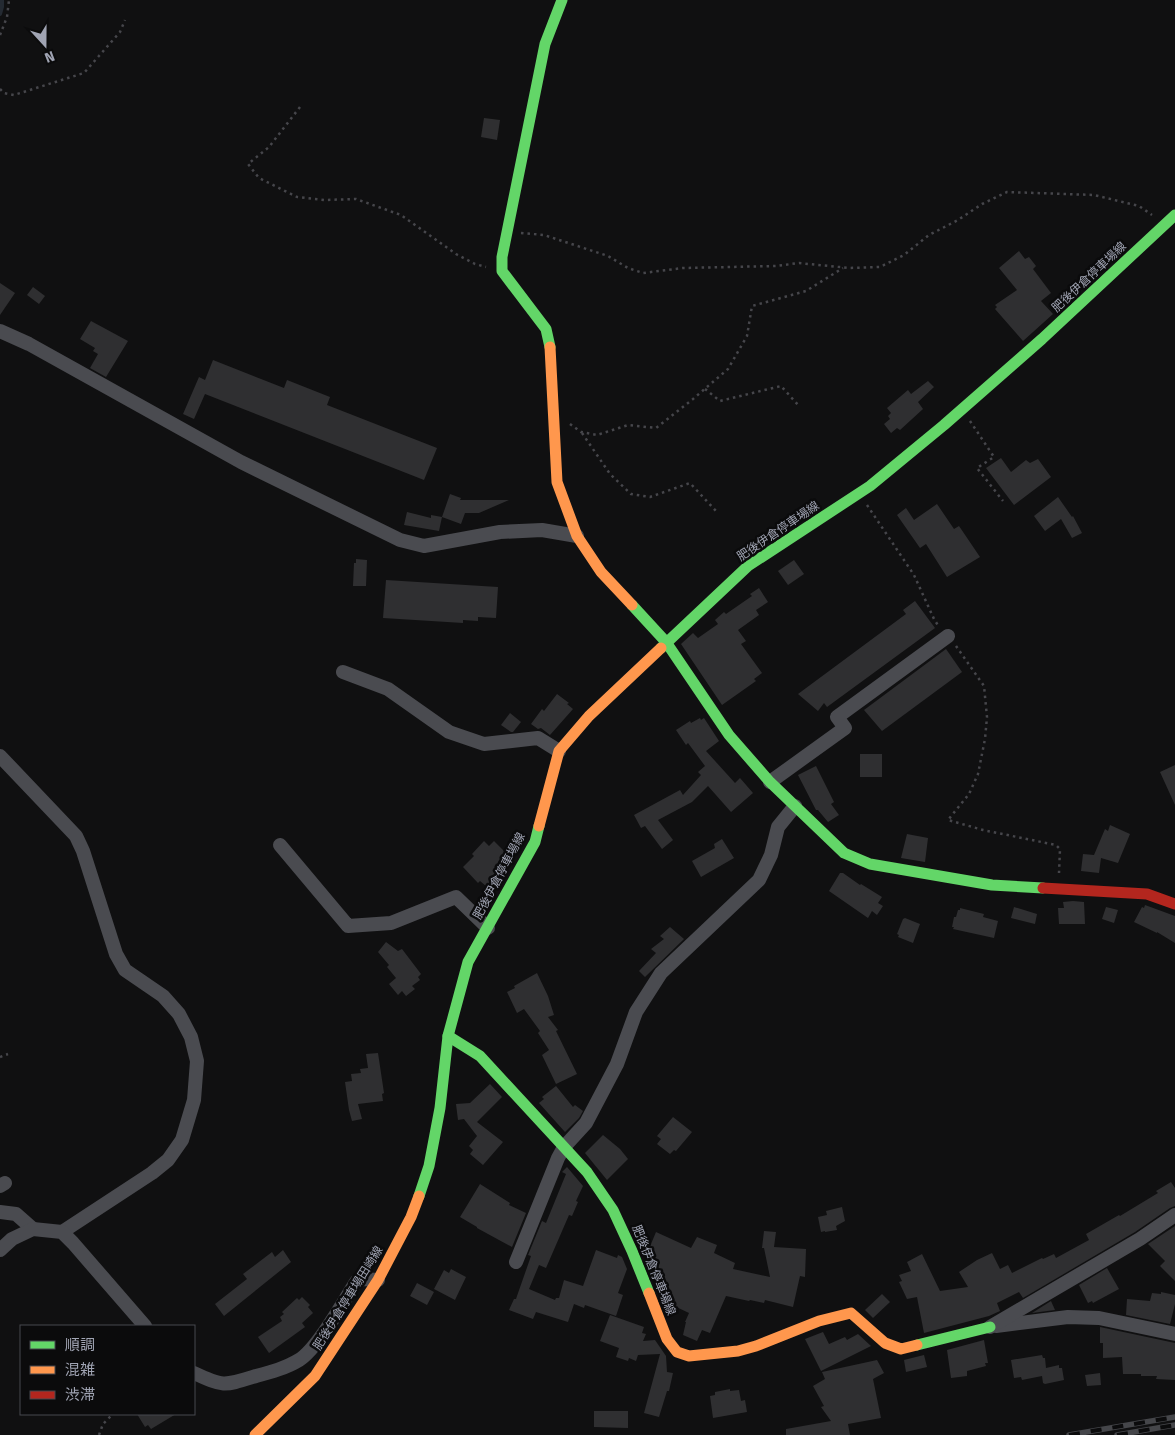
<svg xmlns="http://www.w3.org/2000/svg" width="1175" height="1435" viewBox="0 0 1175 1435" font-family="'Fira Sans','Noto Sans JP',sans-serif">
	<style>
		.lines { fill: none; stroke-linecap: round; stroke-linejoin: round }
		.stream { stroke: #242a32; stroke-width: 4 }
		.building { fill: #2f2f31 }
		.path { stroke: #46464b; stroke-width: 2.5; stroke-dasharray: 2.5 4; stroke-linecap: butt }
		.street { stroke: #4a4b50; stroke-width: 14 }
		.fast { stroke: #63d668; stroke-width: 11 }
		.slow { stroke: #ff974d; stroke-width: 11 }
		.jam { stroke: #b3261e; stroke-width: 11 }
		.rail-casing { stroke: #45464a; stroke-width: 5.5 }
		.rail { stroke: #0b0b0c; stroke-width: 4; stroke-dasharray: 11; stroke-linecap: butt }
		.labels { text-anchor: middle; stroke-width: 5; stroke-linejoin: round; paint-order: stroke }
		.street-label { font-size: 12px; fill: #a0a4b3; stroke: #0b0b0c }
	</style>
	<rect width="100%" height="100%" fill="#101011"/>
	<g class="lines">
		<!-- stream -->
		<polyline class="stream" points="0,14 2,7 2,0"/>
	</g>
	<!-- building -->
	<g class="building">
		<polygon points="484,118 500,120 497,140 481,137"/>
		<polygon points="1019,251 1025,259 1029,257 1036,266 1033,269 1051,293 1041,301 1053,314 1023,341 995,309 997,307 995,305 1017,290 999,268"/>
		<polygon points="0,283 15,293 0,315"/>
		<polygon points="33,287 45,296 39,304 27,295"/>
		<polygon points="91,321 128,341 106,377 90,368 98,354 93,351 95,348 80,339"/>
		<polygon points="213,360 284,388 287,380 330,397 327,405 437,448 424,480 205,394 194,419 183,414 199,377 205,380"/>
		<polygon points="928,381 934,387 918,402 923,409 900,430 897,428 891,433 884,424 890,419 888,416 891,413 887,408 908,390 911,394"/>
		<polygon points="1001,458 1011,472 1026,460 1030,463 1038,459 1051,477 1014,505 986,468"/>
		<polygon points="450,494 461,498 460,500 509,500 479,513 465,513 461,524 442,517"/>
		<polygon points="1058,497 1072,517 1073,516 1082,533 1072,538 1061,519 1045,531 1034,516"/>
		<polygon points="937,504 954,529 959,526 980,557 947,577 926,544 920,548 897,515 906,508 914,520"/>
		<polygon points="407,512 431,518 431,515 442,517 439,531 404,525"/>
		<polygon points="356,559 367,560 366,586 353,586 354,563 356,563"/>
		<polygon points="794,560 804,574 788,585 778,571"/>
		<polygon points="386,580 498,587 496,618 478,617 478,621 463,620 463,623 383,618"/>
		<polygon points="759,588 768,602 756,610 759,615 738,630 746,641 741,644 762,673 754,679 756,681 722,705 681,644 693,633 698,638 718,624 715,620 724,612 726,614 752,596 750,594"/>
		<polygon points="915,601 935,628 827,707 824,703 818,711 798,694 906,614 903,610"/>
		<polygon points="946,649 962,672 882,731 864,710"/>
		<polygon points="557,694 569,703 567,704 573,709 550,735 541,728 538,729 531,724 542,709 544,711"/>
		<polygon points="510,713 521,722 513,732 511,732 501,725"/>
		<polygon points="700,718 701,720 704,718 719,741 706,751 735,783 740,778 753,793 731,812 708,786 692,802 658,820 673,840 662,849 645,826 641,828 634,815 680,790 683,795 701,775 698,772 705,766 688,743 686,745 676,730 690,721 691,723"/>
		<rect x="860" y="754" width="22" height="23"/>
		<polygon points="1175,765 1175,805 1160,772"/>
		<polygon points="816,766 834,802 831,804 839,815 828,822 818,810 816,810 798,775"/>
		<polygon points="1110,825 1130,834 1118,863 1101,858 1099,873 1081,871 1083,854 1094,855 1105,829 1108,831"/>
		<polygon points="907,834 928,838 925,862 901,858"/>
		<polygon points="722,839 734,858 701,877 692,861 715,848 714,844"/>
		<polygon points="484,841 489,846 494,841 507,854 501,860 507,866 486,886 480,881 478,883 463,867 474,856 472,854"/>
		<polygon points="840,873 843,873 860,885 861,884 882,897 878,903 883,906 877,915 872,911 868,918 829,891"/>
		<polygon points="1073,901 1084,902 1085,924 1059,924 1058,908 1064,908 1063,902"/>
		<polygon points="1145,905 1175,916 1175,943 1157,932 1157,933 1134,922 1142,907 1144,908"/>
		<polygon points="1014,907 1037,914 1035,924 1011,918"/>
		<polygon points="1106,907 1118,910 1114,923 1102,919"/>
		<polygon points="960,908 984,914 983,917 998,921 994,938 953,929 954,927 952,927 954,917 956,917 958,910 960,910"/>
		<polygon points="905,918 920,924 913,943 898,937 899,935 897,934 903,919"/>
		<polygon points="670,927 684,939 645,977 639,971 656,953 651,949 664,939 660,936"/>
		<polygon points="386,942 398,951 402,949 421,974 418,977 420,980 412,986 415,989 406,996 402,991 398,995 389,984 396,978 387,967 389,965 378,952"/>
		<polygon points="537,973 548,996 554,1015 548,1017 558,1030 556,1031 577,1074 556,1084 542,1055 549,1050 538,1033 540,1031 524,1009 517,1013 507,992 515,988 514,986"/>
		<polygon points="378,1053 384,1093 382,1094 383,1101 358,1104 362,1119 352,1121 349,1110 345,1082 352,1081 351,1074 361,1073 360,1069 368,1068 366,1054"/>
		<polygon points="490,1084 502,1097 477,1122 503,1142 483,1165 470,1154 473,1150 469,1146 477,1136 464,1119 458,1120 456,1104 470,1103"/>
		<polygon points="556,1086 573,1107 575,1105 583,1111 579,1118 565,1132 539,1103 544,1099 542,1097"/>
		<polygon points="673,1117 692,1132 676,1151 674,1150 670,1154 657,1144 661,1139 657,1136"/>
		<polygon points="603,1135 620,1149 628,1159 607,1180 585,1153"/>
		<polygon points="567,1167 583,1186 576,1201 578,1202 572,1216 569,1215 546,1268 539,1265 529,1289 555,1300 556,1298 559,1298 564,1280 583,1286 596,1250 617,1258 618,1255 622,1257 627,1269 618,1293 623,1295 616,1316 585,1305 584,1308 574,1304 568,1322 536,1312 533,1319 509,1310 514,1299 516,1299 517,1296 531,1256 528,1255 542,1221 546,1223 566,1174 562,1172"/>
		<polygon points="1171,1182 1175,1188 1175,1206 1170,1208 1135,1232 1023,1298 1019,1292 997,1303 1000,1311 989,1316 924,1333 917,1297 907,1299 899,1282 902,1281 899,1275 911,1271 907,1262 922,1254 940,1291 968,1287 959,1272 977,1260 992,1253 1000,1269 1008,1265 1012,1273 1042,1258 1043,1259 1054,1254 1056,1258 1089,1240 1086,1234 1119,1215 1120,1216 1158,1193 1156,1191"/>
		<polygon points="480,1184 510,1203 509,1205 526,1213 512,1247 477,1228 477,1227 460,1217"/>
		<polygon points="842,1207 845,1221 836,1226 837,1230 825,1232 825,1231 821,1232 818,1217 827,1215 826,1211"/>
		<polygon points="1175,1226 1175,1281 1160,1266 1165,1261 1148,1244"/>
		<polygon points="764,1231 776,1232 774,1247 806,1249 805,1277 800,1276 793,1307 765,1300 764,1303 750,1300 749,1301 726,1296 710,1333 702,1330 697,1341 683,1335 686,1322 685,1322 689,1313 670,1304 673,1296 660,1290 657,1282 659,1278 654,1276 646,1256 656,1232 691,1248 697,1237 717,1245 714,1253 735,1263 733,1269 770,1277 764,1248 762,1248"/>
		<polygon points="283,1250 291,1262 224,1316 215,1304 247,1279 243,1274 272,1252 275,1257"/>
		<polygon points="1107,1268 1119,1289 1093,1303 1092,1301 1088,1303 1079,1285"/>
		<polygon points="451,1269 466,1277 455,1300 434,1289 444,1270 449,1273"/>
		<polygon points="417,1283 434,1292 427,1305 410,1296"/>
		<polygon points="1161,1292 1175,1295 1175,1304 1170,1324 1126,1315 1127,1299 1150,1301 1152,1293 1161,1294"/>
		<polygon points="882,1294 890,1302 873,1318 865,1310"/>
		<polygon points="302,1297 310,1305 308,1307 313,1313 302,1323 305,1327 269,1353 258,1337 282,1321 280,1317 284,1314 282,1312 297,1298 299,1300"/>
		<polygon points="1051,1301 1055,1310 1032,1313"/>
		<polygon points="610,1315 644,1327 642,1333 646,1334 643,1341 655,1340 666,1356 667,1372 673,1373 669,1391 667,1391 659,1417 644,1413 660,1354 638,1355 636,1361 629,1358 628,1361 616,1357 619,1348 600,1341"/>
		<polygon points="1100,1327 1175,1343 1175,1380 1156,1379 1157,1376 1141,1376 1141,1374 1123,1374 1122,1357 1103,1358 1103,1343 1100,1343"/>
		<polygon points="823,1332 829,1344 845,1337 847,1340 858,1334 871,1346 821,1371 805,1339"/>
		<polygon points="984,1340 988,1363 985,1363 986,1366 967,1371 967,1376 951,1378 947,1350"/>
		<polygon points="924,1355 927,1367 906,1372 904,1360"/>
		<polygon points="1042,1355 1043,1358 1045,1358 1046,1368 1059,1365 1059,1368 1062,1368 1064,1380 1045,1384 1043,1383 1042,1376 1022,1380 1021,1377 1014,1378 1011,1360"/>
		<polygon points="877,1360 884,1373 873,1379 881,1418 848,1424 850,1435 786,1435 786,1429 831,1421 821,1407 824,1406 813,1386 825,1379 822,1372"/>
		<polygon points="1100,1373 1101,1385 1087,1386 1085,1375"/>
		<polygon points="730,1389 730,1391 739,1390 741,1401 745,1400 747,1412 713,1418 710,1396 715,1395 715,1392"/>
		<polygon points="594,1411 628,1411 628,1428 594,1427"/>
		<polygon points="137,1414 176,1414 151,1429 148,1425 145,1427"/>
	</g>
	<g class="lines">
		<!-- path -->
		<g class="path">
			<polyline points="0,35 7,17 9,0"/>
			<polyline points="0,89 4,93 14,95 84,73 120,32 125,20"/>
			<polyline points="300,107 269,147 248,164 259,178 297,197 324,200 356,199 401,215 456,254 475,264 486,267"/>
			<polyline points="521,233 544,235 608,256 628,268 643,273 683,268 776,266 799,263 849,268 880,267 904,255 929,235 958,220 982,204 1007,192 1094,195 1139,206 1152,215"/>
			<polyline points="705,389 720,401 781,386 799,406"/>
			<polyline points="970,421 994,457 977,468 1003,501"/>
			<polyline points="570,424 581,432 597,435 628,425 656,428 693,399 728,369 747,336 752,306 806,291 843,268"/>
			<polyline points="582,433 610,474 631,494 650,497 690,483 716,511"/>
			<polyline points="867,505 914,575 934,619 939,627"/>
			<polyline points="956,646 984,686 987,717 985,739 978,774 969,794 948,820 983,830 1056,845 1060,849 1059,873"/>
			<polyline points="0,1057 8,1054"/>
			<polyline points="99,1435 103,1424 113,1414"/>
		</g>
		<!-- street -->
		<g class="street">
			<polyline points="0,331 29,344 241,462 400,540 424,546 500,532 542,530 577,536"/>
			<polyline points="343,672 388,689 449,732 484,744 538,738 559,751"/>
			<polyline points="0,756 76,836 83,851 116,954 125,970 163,996 179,1014 191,1037 197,1061 194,1100 182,1140 168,1160 152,1173 62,1232"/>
			<polyline points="770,782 845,728 837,717 948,636"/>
			<polyline points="280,845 348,926 391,923 456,897 488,928"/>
			<polyline points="0,1186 5,1183"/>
			<polyline points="0,1212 16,1214 33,1229"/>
			<polyline points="0,1250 12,1239 33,1229 62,1232 73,1243 145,1326"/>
			<polyline points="516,1262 558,1158 564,1147 586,1123 617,1064 636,1012 661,973 759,880 771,855 778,827 795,806"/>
			<polyline points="996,1326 1068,1317 1099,1318 1175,1334"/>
			<polyline points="990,1327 1140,1239 1175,1215"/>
			<path d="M194 1373C224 1387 224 1386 256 1376 271 1372 286 1368 299 1360 318 1348 343 1302 356 1282L363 1279 378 1280"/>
		</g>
		<!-- fast -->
		<g class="fast">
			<polyline points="550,347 546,329 502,271 502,257 545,44 562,0"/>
			<polyline points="632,605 666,642 729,735 770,782 844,853 870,864 992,885 1043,888"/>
			<polyline points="661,648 748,566 870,486 944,425 1042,339 1175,215"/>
			<polyline points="448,1036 480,1056 587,1172 613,1210 632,1251 649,1293"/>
			<polyline points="419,1196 429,1166 440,1108 448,1036 468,962 535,842 539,826"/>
			<polyline points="917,1345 990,1327"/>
		</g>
		<!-- slow -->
		<g class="slow">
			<polyline points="550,347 557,482 577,536 601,572 632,605"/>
			<polyline points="539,826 559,751 589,716 661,648"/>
			<polyline points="649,1293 667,1339 677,1352 689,1356 738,1351 756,1346 819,1321 851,1313 885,1343 901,1349 917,1345"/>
			<polyline points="255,1435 315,1376 378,1280 411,1217 419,1196"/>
		</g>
		<!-- jam -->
		<polyline class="jam" points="1043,888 1147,894 1175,904"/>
		<defs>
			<g id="rail">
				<polyline points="1069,1435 1175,1417"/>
				<polyline points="1117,1435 1175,1425"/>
			</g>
		</defs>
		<!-- rail casing -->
		<use href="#rail" class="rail-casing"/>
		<!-- rail -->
		<use href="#rail" class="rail"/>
	</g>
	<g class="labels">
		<!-- street labels -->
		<g class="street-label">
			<text transform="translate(1089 277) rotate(-43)" y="4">肥後伊倉停車場線</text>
			<text transform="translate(778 531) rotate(-34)" y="4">肥後伊倉停車場線</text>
			<text transform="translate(499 876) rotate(-62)" y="4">肥後伊倉停車場線</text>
			<text transform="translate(654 1270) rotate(68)" y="4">肥後伊倉停車場線</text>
			<text transform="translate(348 1298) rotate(-58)" y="4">肥後伊倉停車場田崎線</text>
		</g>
	</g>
	<!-- legend -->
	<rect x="20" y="1325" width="175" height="90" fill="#0b0b0c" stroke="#47484f"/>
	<rect x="30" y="1341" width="25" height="8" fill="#63d668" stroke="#47484f"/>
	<text x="65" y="1350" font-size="15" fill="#a0a4b3">順調</text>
	<rect x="30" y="1366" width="25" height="8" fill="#ff974d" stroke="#47484f"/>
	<text x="65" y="1375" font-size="15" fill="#a0a4b3">混雑</text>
	<rect x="30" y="1391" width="25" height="8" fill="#b3261e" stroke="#47484f"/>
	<text x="65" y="1400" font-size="15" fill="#a0a4b3">渋滞</text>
	<!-- north arrow -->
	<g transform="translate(45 45) rotate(159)" stroke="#0b0b0c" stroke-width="4" paint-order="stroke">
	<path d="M0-4L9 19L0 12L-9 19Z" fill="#a0a4b3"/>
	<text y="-8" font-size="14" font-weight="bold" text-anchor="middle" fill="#a0a4b3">N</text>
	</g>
</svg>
